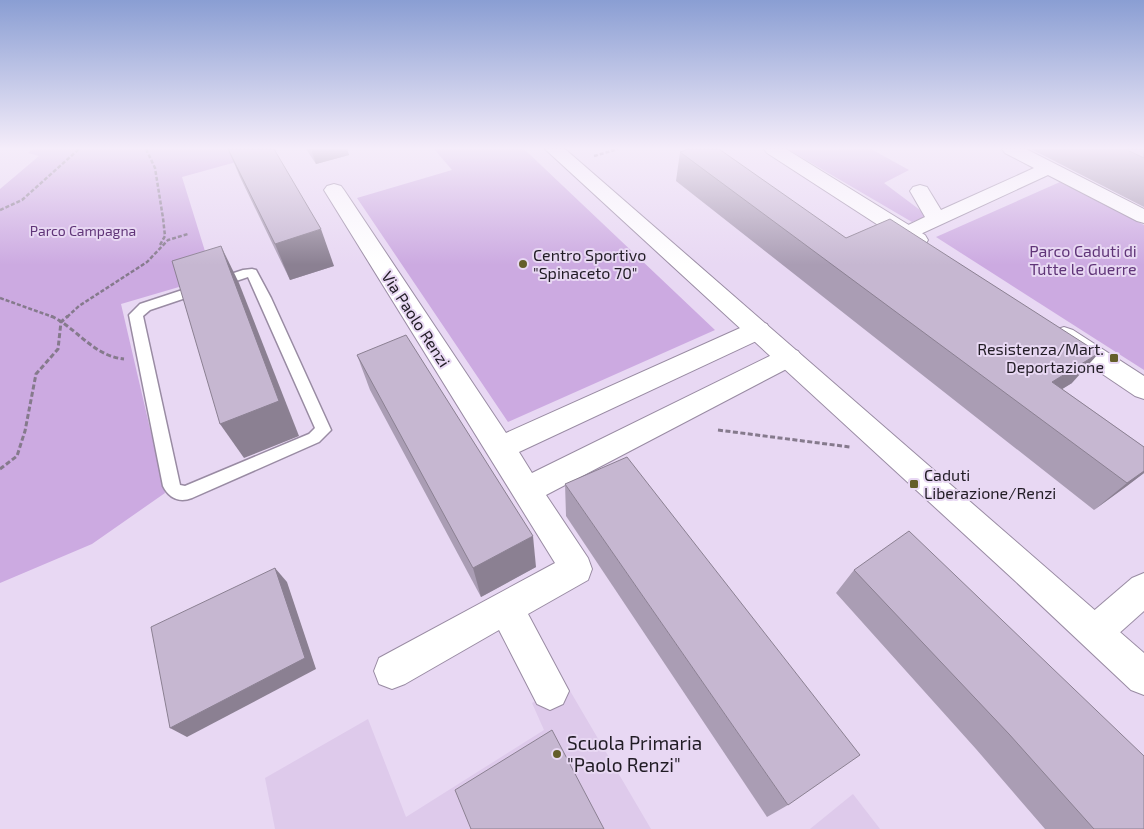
<svg xmlns="http://www.w3.org/2000/svg" width="1144" height="829" viewBox="0 0 1144 829" font-family="'Exo 2',sans-serif">
	<style>
		.built { fill: #decaeb }
		.green { fill: #ccaae1 }
		.lines { fill: none; stroke-linecap: round; stroke-linejoin: round }
		.service-casing { stroke: #998ba3; stroke-width: 3 }
		.minor-casing { stroke: #998ba3; stroke-width: 2 }
		.tertiary-casing { stroke: #998ba3; stroke-width: 2 }
		.path-far1 { stroke: #857a8c; stroke-width: 2.5; stroke-dasharray: 4 2; stroke-linecap: butt }
		.path { stroke: #857a8c; stroke-width: 3; stroke-dasharray: 5 2.5; stroke-linecap: butt }
		.service { fill: #fff; fill-rule: evenodd }
		.minor { fill: #fff; fill-rule: evenodd }
		.tertiary { fill: #fff; fill-rule: evenodd }
		.wall { fill: #aa9db4 }
		.shaded-wall { fill: #8b8092 }
		.building { fill: #c6b7d1; stroke: #8b8092 }
		.poi-dot { fill: #645e2a; stroke: #e8d8f3; stroke-width: 2 }
		.labels { text-anchor: middle; stroke-width: 4; stroke-linejoin: round; paint-order: stroke }
		.far-park-label { font-size: 14px; fill: #603578; stroke: #e8d8f3 }
		.park-label { font-size: 16px; fill: #603578; stroke: #e8d8f3 }
		.poi-label { font-size: 16px; fill: #211c25; stroke: #e8d8f3; text-anchor: start }
		.street-label { font-size: 16px; fill: #211c25; stroke: #e8d8f3 }
		.near-poi-label { font-size: 19px; fill: #211c25; stroke: #e8d8f3; text-anchor: start }
	</style>
	<rect width="100%" height="100%" fill="#e8d8f3"/>
	<!-- built -->
	<g class="built">
		<polygon points="566,684 651,829 275,829 265,778 368,719 406,817 544,730 532,703"/>
		<polygon points="853,794 880,829 810,829"/>
	</g>
	<!-- green -->
	<g class="green">
		<polygon points="33,149 275,149 276,151 182,177 213,277 121,304 165,493 92,544 0,583 0,189 39,156 28,153"/>
		<polygon points="434,149 524,149 715,330 508,422 357,198 452,170"/>
		<polygon points="871,149 909,170 884,183 928,216 912,222 789,150"/>
		<polygon points="1060,182 1144,225 1144,370 936,237"/>
	</g>
	<g class="lines">
		<defs>
			<path id="service" d="M252 269 256 270 271 298 331 430 319 442 192 498C179 503 169 498 163 486L129 315 140 304 243 270ZM248 277 315 428 309 434 185 486 180 485 143 316 150 310Z"/>
			<g id="minor">
				<polygon points="1002,149 1026,149 1144,209 1144,223 1137,221 1048,175 914,237 907,239 900,237 896,233 900,229 925,217 910,191 913,187 920,185 927,187 941,210 1034,168 1005,153"/>
				<polygon points="334,184 341,186 344,190 506,433 749,324 758,321 767,324 770,330 767,336 519,452 532,473 780,351 789,348 798,351 802,357 798,363 546,495 588,558 592,569 588,580 528,614 569,691 563,704 550,710 537,704 499,630 405,684 392,689 379,684 374,671 379,658 555,563 324,190 327,186"/>
				<polygon points="1144,573 1144,611 1107,644 1095,649 1083,644 1077,632 1083,620 1132,578"/>
			</g>
			<g id="tertiary">
				<polygon points="545,149 565,149 1144,653 1144,695 1131,690 1013,579"/>
				<polygon points="764,149 786,149 925,235 928,240 925,245 917,246 909,245 767,153"/>
				<polygon points="1064,327 1073,330 1144,376 1144,399 1135,396 1055,342 1052,336 1055,330"/>
			</g>
		</defs>
		<!-- service casing -->
		<use href="#service" class="service-casing"/>
		<!-- minor casing -->
		<use href="#minor" class="minor-casing"/>
		<!-- tertiary casing -->
		<use href="#tertiary" class="tertiary-casing"/>
		<!-- path-far1 -->
		<g class="path-far1">
			<polyline points="146,149 155,168 163,218 165,236 160,245"/>
			<polyline points="594,156 618,149"/>
			<polyline points="0,210 22,200 79,149"/>
			<polyline points="0,298 53,317"/>
			<polyline points="67,317 79,306 147,262 168,240 188,234"/>
		</g>
		<!-- path -->
		<g class="path">
			<path d="M51 316C77 328 93 356 124 359"/>
			<polyline points="718,430 850,447"/>
			<polyline points="0,469 17,456 25,431 36,374 58,349 61,322 68,316"/>
		</g>
		<!-- service -->
		<use href="#service" class="service"/>
		<!-- minor -->
		<use href="#minor" class="minor"/>
		<!-- tertiary -->
		<use href="#tertiary" class="tertiary"/>
	</g>
	<!-- wall -->
	<g class="wall">
		<polygon points="228,149 334,266 290,280 240,177"/>
		<polygon points="306,149 347,149 349,155 316,164"/>
		<polygon points="1031,149 1144,149 1144,207"/>
		<polygon points="680,152 846,238 1072,383 1062,389 1144,447 1144,473 1094,510 676,181"/>
		<polygon points="357,355 536,567 481,597 370,390"/>
		<polygon points="565,484 788,805 767,817 566,516"/>
		<polygon points="854,570 1144,829 1045,829 976,749 836,593"/>
	</g>
	<!-- shaded-wall -->
	<g class="shaded-wall">
		<polygon points="311,149 347,149 349,155 316,164"/>
		<polygon points="321,229 334,266 290,280 275,244"/>
		<polygon points="221,246 239,283 299,436 244,458 220,424"/>
		<polygon points="1099,353 1072,383 1028,410 1052,382"/>
		<polygon points="1144,471 1144,473 1127,486 1094,510 1127,483"/>
		<polygon points="533,536 536,567 481,597 473,568"/>
		<polygon points="275,568 287,582 316,669 187,737 170,728"/>
	</g>
	<!-- building -->
	<g class="building">
		<polygon points="228,149 274,149 321,229 275,244"/>
		<polygon points="688,149 719,149 846,238 890,219 1099,353 1052,382 1144,447 1144,471 1127,483 680,152"/>
		<polygon points="1125,149 1144,149 1144,158"/>
		<polygon points="221,246 279,401 220,424 172,261"/>
		<polygon points="406,335 533,536 473,568 357,355"/>
		<polygon points="627,457 860,755 788,805 565,484"/>
		<polygon points="909,531 1144,756 1144,829 1094,829 1009,734 854,570"/>
		<polygon points="275,568 305,658 170,728 151,627"/>
		<polygon points="552,730 604,829 471,829 455,790"/>
	</g>
	<!-- sky -->
	<linearGradient id="sky" x2="0" y2="1"><stop stop-color="#8a9ed3"/><stop offset="0.56" stop-color="#f5edfa"/><stop offset="1" stop-color="#f5edfa" stop-opacity="0"/></linearGradient>
	<rect width="1144" height="265" fill="url(#sky)"/>
	<!-- markers -->
	<g class="poi-dot">
		<circle cx="523" cy="264" r="5"/>
		<rect x="1109" y="353" width="10" height="10" rx="2.5"/>
		<rect x="909" y="479" width="10" height="10" rx="2.5"/>
		<circle cx="557" cy="754" r="5"/>
	</g>
	<g class="labels">
		<!-- far-park labels -->
		<g class="far-park-label">
			<text x="83" y="236">Parco Campagna</text>
		</g>
		<!-- park labels -->
		<g class="park-label">
			<text x="1083" y="257">Parco Caduti di<tspan x="1083" dy="18">Tutte le Guerre</tspan></text>
		</g>
		<!-- poi labels -->
		<g class="poi-label">
			<text x="533" y="261">Centro Sportivo<tspan x="533" dy="18">"Spinaceto 70"</tspan></text>
			<text x="1104" y="355" text-anchor="end">Resistenza/Mart.<tspan x="1104" dy="18">Deportazione</tspan></text>
			<text x="924" y="481">Caduti<tspan x="924" dy="18">Liberazione/Renzi</tspan></text>
		</g>
		<!-- street labels -->
		<g class="street-label">
			<text transform="translate(416 319) rotate(57)" y="6">Via Paolo Renzi</text>
		</g>
		<!-- near-poi labels -->
		<g class="near-poi-label">
			<text x="567" y="750">Scuola Primaria<tspan x="567" dy="22">"Paolo Renzi"</tspan></text>
		</g>
	</g>
</svg>
